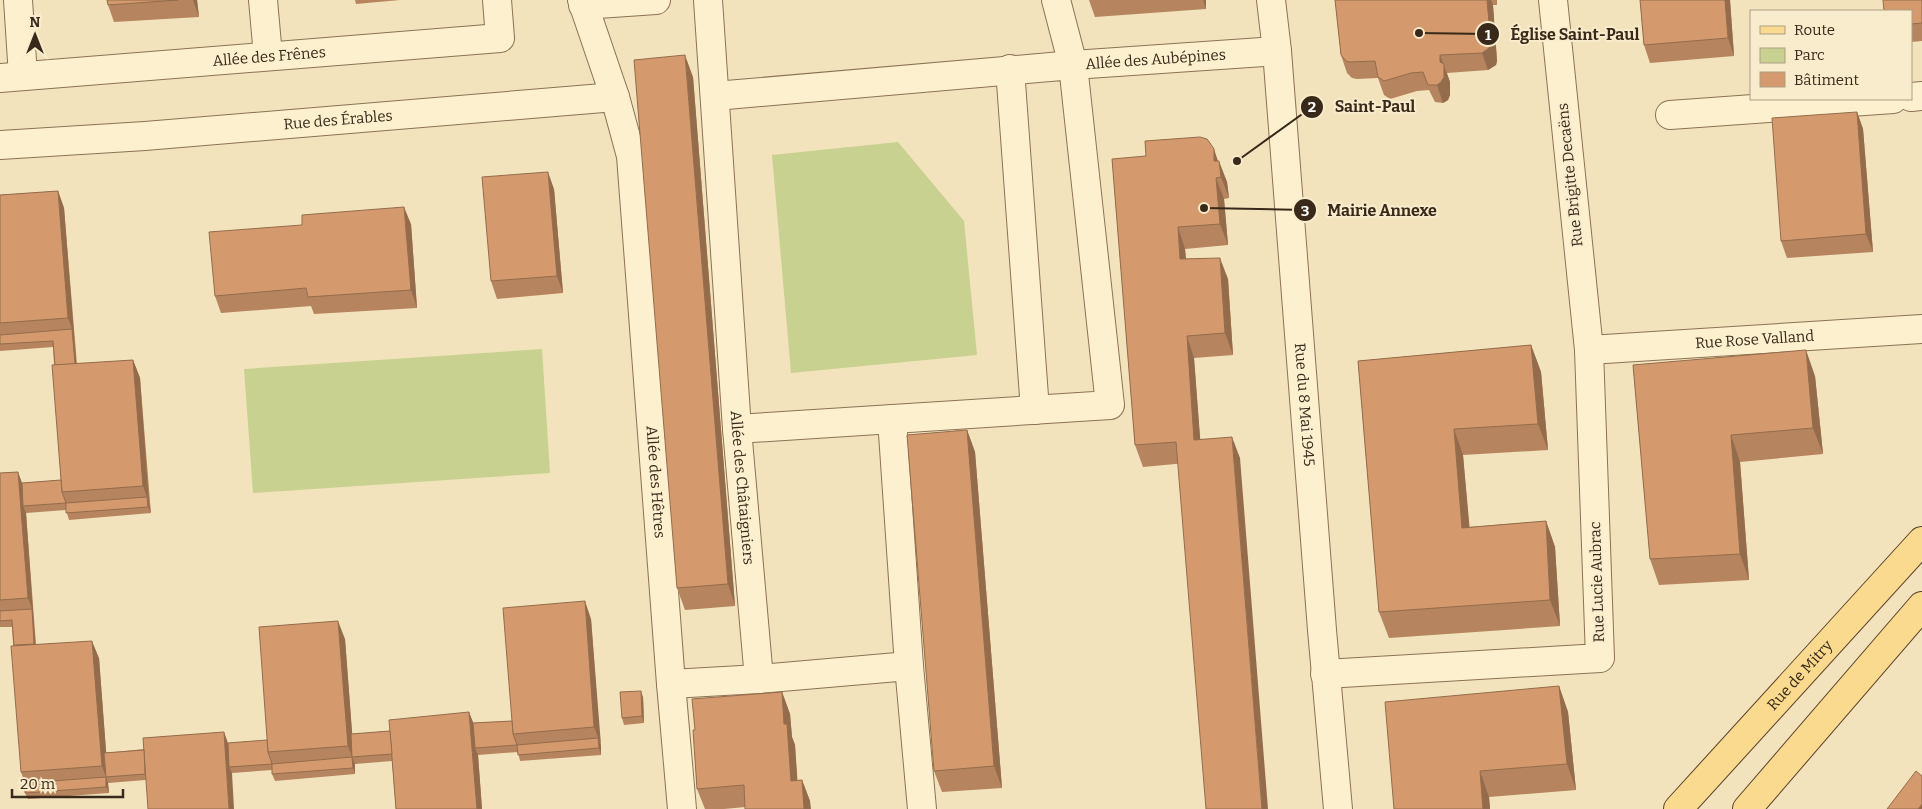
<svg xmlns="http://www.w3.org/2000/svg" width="1922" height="809" viewBox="0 0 1922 809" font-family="Bitter,serif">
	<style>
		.green { fill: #c8d18f }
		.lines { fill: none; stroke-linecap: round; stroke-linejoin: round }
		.minor-casing { stroke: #8b7254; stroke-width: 30 }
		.major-casing { stroke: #583f29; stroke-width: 30 }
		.minor { stroke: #fcf0cf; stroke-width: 28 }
		.major { stroke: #fada8e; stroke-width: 28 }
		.wall { fill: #b6845e }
		.shaded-wall { fill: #946c4c }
		.building { fill: #d49a6d; stroke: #946c4c }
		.labels { text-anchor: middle; stroke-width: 4; stroke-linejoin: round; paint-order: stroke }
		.street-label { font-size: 15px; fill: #39291a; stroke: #f9eccc }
		.leader { fill: none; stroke: #39291a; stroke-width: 2 }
		.callout-dot { fill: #39291a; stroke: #f9eccc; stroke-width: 2 }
		.mark-label { font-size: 15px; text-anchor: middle; font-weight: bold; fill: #fff }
		.callout-label { font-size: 16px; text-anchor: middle; font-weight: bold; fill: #39291a; stroke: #f9eccc; stroke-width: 4; stroke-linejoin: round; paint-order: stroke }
	</style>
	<rect width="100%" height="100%" fill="#f2e3bc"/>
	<!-- green -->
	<g class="green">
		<polygon points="898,142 964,221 977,355 791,373 772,155"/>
		<polygon points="542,349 550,473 253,493 244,369"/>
	</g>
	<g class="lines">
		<defs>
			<g id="minor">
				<polyline points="18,0 23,76"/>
				<polyline points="263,0 268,56"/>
				<polyline points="582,0 615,97"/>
				<path id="s1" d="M708 0 737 429 759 679 909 666 922 809"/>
				<path id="s2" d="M1056 0 1073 65 1277 51"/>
				<path id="s3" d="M1271 0 1277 51 1322 630 1338 809"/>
				<polyline points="583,5 656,0"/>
				<polyline points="1010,69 1035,410"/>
				<path id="s4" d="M0 78 500 38 497 0"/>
				<polyline points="715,96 1073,65 1110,405 737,429"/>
				<polyline points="1911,97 1922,96"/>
				<polyline points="1670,115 1893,99"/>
				<path id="s5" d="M0 145 145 136 615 97 631 156 671 684 682 809"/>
				<path id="s6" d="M1589 350 1922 329"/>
				<polyline points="892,419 909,666"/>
				<polyline points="1325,674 1600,658 1589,350 1553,0"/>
				<polyline points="671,684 759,679"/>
			</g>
			<g id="major">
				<path id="s7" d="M1678 809 1922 541"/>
				<polyline points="1747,809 1922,606"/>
			</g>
		</defs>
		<!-- minor casing -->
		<use href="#minor" class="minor-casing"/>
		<!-- major casing -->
		<use href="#major" class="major-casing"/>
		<!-- minor -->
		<use href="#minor" class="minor"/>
		<!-- major -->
		<use href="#major" class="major"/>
	</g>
	<!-- wall -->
	<g class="wall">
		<polygon points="107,0 197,0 199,17 114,22 108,5"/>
		<polygon points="355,0 400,0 356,4"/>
		<polygon points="1089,0 1206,0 1206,9 1095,17"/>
		<polygon points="1335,0 1497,0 1497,5 1493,5 1497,61 1496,65 1488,70 1447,73 1450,82 1450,95 1448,100 1443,103 1435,102 1429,90 1417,91 1390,99 1384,95 1378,78 1357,79 1352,78 1347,73 1341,55"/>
		<polygon points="1640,0 1730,0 1734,56 1650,63 1644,45"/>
		<polygon points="1922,0 1922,41 1911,42 1911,11"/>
		<polygon points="693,77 735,606 685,610 677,588"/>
		<polygon points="1857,112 1863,129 1873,252 1787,258 1781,241"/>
		<polygon points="1112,159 1218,161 1227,182 1229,198 1224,199 1228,245 1185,249 1186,259 1228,279 1233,355 1194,358 1200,440 1240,458 1143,467 1135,445"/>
		<polygon points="554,189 563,293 497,299 491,281"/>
		<polygon points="58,191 64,208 77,364 133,360 140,378 151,513 69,520 66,510 26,513 36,644 99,658 106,753 144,749 224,732 228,743 267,740 345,639 352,734 390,731 469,712 473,723 512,721 591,619 601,755 520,761 518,752 478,755 482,809 396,809 392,761 355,764 355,774 275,781 272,774 272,770 232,773 108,783 109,793 28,799 25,793 25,783 21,772 12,627 0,627 0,473 18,472 22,483 61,480 53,347 0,351 0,195"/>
		<polygon points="411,224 417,308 314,314 311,306 221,313 215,296"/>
		<polygon points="1531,345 1541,372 1548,450 1463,455 1469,527 1546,521 1555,547 1560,626 1389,638 1379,612 1358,361"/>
		<polygon points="1633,365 1815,376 1823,454 1740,462 1749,580 1659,585 1650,559"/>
		<polygon points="967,430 975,452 1002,788 942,792 934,771"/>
		<polygon points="1559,686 1568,712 1576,790 1489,797 1490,809 1394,809"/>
		<polygon points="782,692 790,714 792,737 795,745 797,780 802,780 810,801 724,809 705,809 697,789 695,730"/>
		<polygon points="643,697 644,723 624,725 622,718"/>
	</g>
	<!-- shaded-wall -->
	<g class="shaded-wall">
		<polygon points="193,0 197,0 199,17"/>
		<polygon points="1203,0 1206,0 1206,9"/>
		<polygon points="1487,0 1491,0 1493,5 1497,61 1496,65 1488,70 1482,53"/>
		<polygon points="1725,0 1730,0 1734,56 1728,38"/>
		<polygon points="685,55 693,77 735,606 728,584"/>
		<polygon points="1440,55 1450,82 1450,95 1448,100 1443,103 1437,85 1440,62"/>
		<polygon points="1857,112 1863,129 1873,252 1866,234"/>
		<polygon points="1214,149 1220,167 1219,161 1227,182 1229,198 1221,177 1214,161"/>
		<polygon points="548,172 554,189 563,293 557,276"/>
		<polygon points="1216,178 1224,199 1228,245 1220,224"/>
		<polygon points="58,191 64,208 77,373 75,367 72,329 68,318"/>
		<polygon points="404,207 411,224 417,308 411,290"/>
		<polygon points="1178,227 1185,249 1188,281 1180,259"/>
		<polygon points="1220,258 1228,279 1233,355 1225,333"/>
		<polygon points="1187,336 1194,358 1202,462 1194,440"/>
		<polygon points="1531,345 1541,372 1548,450 1538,424"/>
		<polygon points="1806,350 1815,376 1823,454 1813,428"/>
		<polygon points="133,360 140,378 149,503 143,486"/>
		<polygon points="1454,429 1463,455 1472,554 1462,528"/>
		<polygon points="967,430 975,452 1002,788 994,766"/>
		<polygon points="1731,435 1740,462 1749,580 1740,554"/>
		<polygon points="1232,437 1240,458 1268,809 1262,809"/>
		<polygon points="18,472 24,489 23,506 26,513 36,654 34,647 32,609 28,598"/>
		<polygon points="147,497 149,503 151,513 148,507"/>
		<polygon points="1546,521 1555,547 1560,626 1550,600"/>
		<polygon points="585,601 591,619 601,745 594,727"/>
		<polygon points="338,621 345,639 354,757 352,757 348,746"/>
		<polygon points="92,641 99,658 108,776 106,777 108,783 109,793 106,787 106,777 102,766"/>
		<polygon points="1559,686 1568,712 1576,790 1567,764"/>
		<polygon points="641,691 643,697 644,723 642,716"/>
		<polygon points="782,692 790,714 792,737 795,745 799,802 791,781 784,724"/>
		<polygon points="469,712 476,730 475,748 478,755 482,809 477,809"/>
		<polygon points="224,732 230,750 229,767 232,773 234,809 229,809"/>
		<polygon points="598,738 601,745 601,755 599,748"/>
		<polygon points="352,757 355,764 355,774 353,768"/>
		<polygon points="1480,771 1489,797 1490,809 1483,809"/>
		<polygon points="802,780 810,801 811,809 804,809"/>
		<polygon points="1922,804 1922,809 1918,809"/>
	</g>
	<!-- building -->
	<g class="building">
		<polygon points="107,0 178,0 108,5"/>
		<polygon points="1335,0 1487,0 1491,44 1489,48 1482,53 1440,55 1440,62 1444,64 1444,77 1441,82 1437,85 1428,85 1423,72 1411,73 1384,81 1378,77 1375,61 1350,62 1346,61 1341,55"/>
		<polygon points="1640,0 1725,0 1728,38 1644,45"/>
		<polygon points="1883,0 1922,0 1922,23 1911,24 1911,11 1884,11"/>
		<polygon points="685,55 728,584 677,588 634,60"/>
		<polygon points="1857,112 1866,234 1781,241 1772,118"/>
		<polygon points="1200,137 1207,139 1210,143 1214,149 1214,161 1219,161 1221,177 1216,178 1220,224 1178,227 1180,259 1220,258 1225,333 1187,336 1194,440 1232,437 1262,809 1206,809 1176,442 1135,445 1112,159 1146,156 1145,141"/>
		<polygon points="548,172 557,276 491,281 482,177"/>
		<polygon points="58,191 68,318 0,323 0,195"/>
		<polygon points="404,207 411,290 308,297 306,288 215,296 209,232 302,225 302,215"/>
		<polygon points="72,329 75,364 55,365 53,341 0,344 0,335"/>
		<polygon points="1531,345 1538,424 1454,429 1462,528 1546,521 1550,600 1379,612 1358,361"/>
		<polygon points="1806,350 1813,428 1731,435 1740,554 1650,559 1633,365"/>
		<polygon points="133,360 143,486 62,492 52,365"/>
		<polygon points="967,430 994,766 934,771 907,435"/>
		<polygon points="18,472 28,598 0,600 0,473"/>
		<polygon points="61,480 62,492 66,503 23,506 22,483"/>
		<polygon points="147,497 148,507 66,513 66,503"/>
		<polygon points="585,601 594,727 513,734 503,608"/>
		<polygon points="32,609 34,644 14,645 12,620 0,621 0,611"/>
		<polygon points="338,621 348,746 268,752 259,627"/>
		<polygon points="92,641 102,766 21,772 11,646"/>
		<polygon points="1559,686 1567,764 1480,771 1483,809 1394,809 1385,702"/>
		<polygon points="641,691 642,716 622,718 620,692"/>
		<polygon points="782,692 784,724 787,724 791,781 802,780 804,809 745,809 744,785 697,789 693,730 695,730 692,699"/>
		<polygon points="469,712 477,809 396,809 389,720"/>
		<polygon points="512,721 513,734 517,745 475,748 473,723"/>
		<polygon points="390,731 392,754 352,757 351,734"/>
		<polygon points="224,732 229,809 148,809 143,738"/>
		<polygon points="598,738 599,748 518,755 517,745"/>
		<polygon points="267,740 268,752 272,764 229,767 228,743"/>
		<polygon points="144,750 145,774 106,777 106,787 25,793 25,783 106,777 104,753"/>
		<polygon points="352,757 353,768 272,774 272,764"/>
		<polygon points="1916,771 1922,776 1922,804 1918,809 1887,809"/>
	</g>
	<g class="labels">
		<!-- street labels -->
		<g class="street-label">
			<text dy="5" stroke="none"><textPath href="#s4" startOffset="270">Allée des Frênes</textPath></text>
			<text dy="5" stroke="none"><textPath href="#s2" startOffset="150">Allée des Aubépines</textPath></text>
			<text dy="5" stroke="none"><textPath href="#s5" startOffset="339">Rue des Érables</textPath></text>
			<text transform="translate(1570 175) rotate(-96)" y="5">Rue Brigitte Decaëns</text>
			<text dy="5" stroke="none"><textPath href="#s6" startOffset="166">Rue Rose Valland</textPath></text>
			<text dy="5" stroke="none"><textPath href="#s3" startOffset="406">Rue du 8 Mai 1945</textPath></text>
			<text dy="5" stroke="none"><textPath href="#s5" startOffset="1005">Allée des Hêtres</textPath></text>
			<text dy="5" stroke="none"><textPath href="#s1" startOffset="489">Allée des Châtaigniers</textPath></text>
			<text transform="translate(1597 582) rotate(-92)" y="5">Rue Lucie Aubrac</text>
			<text dy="5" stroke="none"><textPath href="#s7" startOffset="181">Rue de Mitry</textPath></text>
		</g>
	</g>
	<!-- callouts -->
	<path class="leader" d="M1419 33L1488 34M1237 161L1312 107M1204 208L1305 210"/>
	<g class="callout-dot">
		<circle cx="1419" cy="33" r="5"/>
		<circle cx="1237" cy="161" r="5"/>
		<circle cx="1204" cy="208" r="5"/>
		<circle cx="1488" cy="34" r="12"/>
		<circle cx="1312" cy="107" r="12"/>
		<circle cx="1305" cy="210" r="12"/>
	</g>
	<g class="mark-label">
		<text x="1488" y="40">1</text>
		<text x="1312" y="112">2</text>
		<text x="1305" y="216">3</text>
	</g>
	<g class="callout-label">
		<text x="1575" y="40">Église Saint-Paul</text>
		<text x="1375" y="112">Saint-Paul</text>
		<text x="1382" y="216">Mairie Annexe</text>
	</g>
	<!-- legend -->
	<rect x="1750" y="10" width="162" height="90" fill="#f9eccc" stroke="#ac9e85"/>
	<rect x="1760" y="26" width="25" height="8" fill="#fada8e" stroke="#ac9e85"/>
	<text x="1794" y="35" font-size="15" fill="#39291a">Route</text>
	<rect x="1760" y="48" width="25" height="15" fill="#c8d18f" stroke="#ac9e85"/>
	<text x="1794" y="60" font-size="15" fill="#39291a">Parc</text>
	<rect x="1760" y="72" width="25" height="15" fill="#d49a6d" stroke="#ac9e85"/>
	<text x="1794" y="85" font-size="15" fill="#39291a">Bâtiment</text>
	<!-- north arrow -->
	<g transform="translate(35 35)" stroke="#f9eccc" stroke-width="4" paint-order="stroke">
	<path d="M0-4L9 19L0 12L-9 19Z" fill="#39291a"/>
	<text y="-8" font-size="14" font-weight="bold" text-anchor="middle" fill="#39291a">N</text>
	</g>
	<!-- scale -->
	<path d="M12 789v8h111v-8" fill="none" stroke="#39291a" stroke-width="2.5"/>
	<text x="20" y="789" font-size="15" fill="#39291a" stroke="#f9eccc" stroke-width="4" paint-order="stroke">20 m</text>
</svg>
